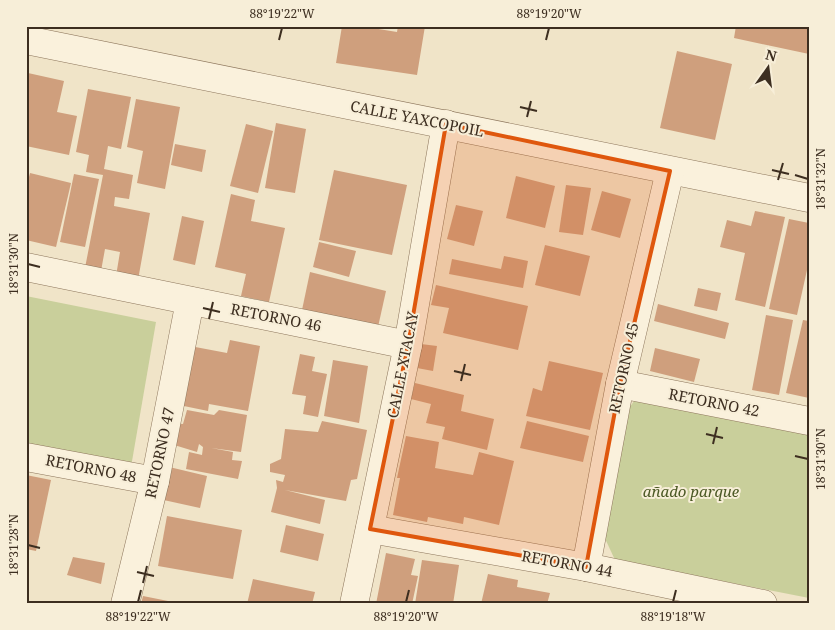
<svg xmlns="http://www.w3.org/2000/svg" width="835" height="630" viewBox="0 0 835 630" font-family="'Noto Serif',serif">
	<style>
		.green { fill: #c9cf9b }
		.building { fill: #cf9f7d }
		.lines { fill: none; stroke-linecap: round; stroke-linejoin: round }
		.street-casing { stroke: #8d765c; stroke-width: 29 }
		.street { stroke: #faf1dc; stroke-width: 28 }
		.marked { fill: #df570d; fill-opacity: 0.2; stroke: #df570d; stroke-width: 4; stroke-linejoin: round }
		.ticks { fill: none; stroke: #3d2e20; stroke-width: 2 }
		.labels { text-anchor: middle; stroke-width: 4; stroke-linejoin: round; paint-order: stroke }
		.street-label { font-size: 15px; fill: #3d2e20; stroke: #f7eed8 }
		.park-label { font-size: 15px; font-style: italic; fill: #4d5a26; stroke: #f7eed8 }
		.neatline { fill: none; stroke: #3d2e20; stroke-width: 2 }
		.ticks-label { font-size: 12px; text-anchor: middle; fill: #3d2e20 }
	</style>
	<rect width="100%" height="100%" fill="#f0e4c8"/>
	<!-- green -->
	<g class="green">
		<polygon points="26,296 156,322 131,467 26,446"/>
		<polygon points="637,397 809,433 809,598 615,560 602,532 618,423"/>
	</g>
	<!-- building -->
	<g class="building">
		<polygon points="342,26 360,26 397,32 398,26 425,26 417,75 336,63"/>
		<polygon points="736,26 809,26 809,54 734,38"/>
		<polygon points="677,51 732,64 715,140 660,128"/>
		<polygon points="28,73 64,81 57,112 77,116 69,155 26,146 26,81"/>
		<polygon points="88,89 131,97 121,149 108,146 104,169 133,175 129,199 115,197 114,206 150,213 138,280 116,276 120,252 105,249 101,271 85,268 103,175 86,172 89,155 76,152"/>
		<polygon points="136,99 180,107 165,189 137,183 143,151 127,147"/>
		<polygon points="276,123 306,129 295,193 265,188"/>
		<polygon points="246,124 273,131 258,193 230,186"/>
		<polygon points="175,144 206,150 202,172 171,165"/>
		<polygon points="334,170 407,185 392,255 319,240"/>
		<polygon points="30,173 71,183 56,247 26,240 26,189"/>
		<polygon points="74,174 99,179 85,247 60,242"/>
		<polygon points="516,176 555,186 545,228 506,218"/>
		<polygon points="566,185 591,188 583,235 559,232"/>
		<polygon points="602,191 631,199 620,238 591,230"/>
		<polygon points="231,194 255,200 251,221 285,228 269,302 241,296 246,274 215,267"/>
		<polygon points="456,205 483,211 474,246 447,239"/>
		<polygon points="755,211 785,217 765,307 735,300 745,253 720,247 727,220 751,226"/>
		<polygon points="182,216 204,221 195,265 173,260"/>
		<polygon points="789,219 809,223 809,261 797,315 769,309"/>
		<polygon points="319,242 356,251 349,277 313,267"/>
		<polygon points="545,245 590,256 580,296 535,285"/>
		<polygon points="504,256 528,261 523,288 449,274 452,259 501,269"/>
		<polygon points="310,272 386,291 378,327 302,310"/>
		<polygon points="436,285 528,306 518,350 443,333 449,308 431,305"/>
		<polygon points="698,288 721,293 717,311 694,306"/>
		<polygon points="658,304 729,323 725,339 654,321"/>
		<polygon points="766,315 793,320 779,395 752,390"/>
		<polygon points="803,320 809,321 809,398 786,393"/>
		<polygon points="230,340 260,346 248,411 209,404 208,411 179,405 190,346 227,353"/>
		<polygon points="421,344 437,346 433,371 417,368"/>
		<polygon points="655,348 700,359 694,382 650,371"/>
		<polygon points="300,354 315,357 312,371 327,374 318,417 303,414 306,396 292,394"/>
		<polygon points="333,360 368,366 359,423 324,416"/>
		<polygon points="549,361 603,373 590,430 526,416 533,388 542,391"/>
		<polygon points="415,383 464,395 461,411 494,419 487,450 442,439 445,427 426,423 431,404 411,399"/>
		<polygon points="187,410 214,415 219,410 247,415 241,452 211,448 233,452 232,460 242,461 238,479 186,469 189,452 202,455 203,447 199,444 197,452 171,444 175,423 183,424"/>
		<polygon points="322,421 367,430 357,479 351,480 346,501 285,490 325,500 320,524 271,512 277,488 276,480 283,482 285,475 270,472 270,464 281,459 285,429 318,432"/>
		<polygon points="527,421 589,436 583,462 520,448"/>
		<polygon points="406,436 439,442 435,468 473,475 479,452 514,461 499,525 464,517 463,524 428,517 427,522 393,515 400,478 397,478"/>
		<polygon points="165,466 207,476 200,508 159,499"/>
		<polygon points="26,475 51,480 36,551 26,549"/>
		<polygon points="167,516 242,530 233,579 158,566"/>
		<polygon points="286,525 324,534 318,561 280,552"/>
		<polygon points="386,553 415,559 411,575 418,576 412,604 376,604"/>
		<polygon points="73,557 105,563 101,584 67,575"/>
		<polygon points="422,560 459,565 453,604 415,604"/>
		<polygon points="488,574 518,580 517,587 550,593 547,604 481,604"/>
		<polygon points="253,579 315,592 312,604 247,604"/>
		<polygon points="143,596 178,603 178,604 141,604"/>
	</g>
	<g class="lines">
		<defs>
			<g id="street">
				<polyline points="26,40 809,198"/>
				<polyline points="26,267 408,345"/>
				<polyline points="620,384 809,421"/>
				<polyline points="26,457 155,481"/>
				<polyline points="370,529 586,567 763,604"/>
				<polyline points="586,567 620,384 670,171"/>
				<polyline points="125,604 155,481 190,301"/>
				<polyline points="354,604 408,345 446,124"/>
			</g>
		</defs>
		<!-- street casing -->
		<use href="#street" class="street-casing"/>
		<!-- street -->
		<use href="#street" class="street"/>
	</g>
	<!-- marked area -->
	<path class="marked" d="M446 124 670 171 620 384 586 567 370 529 408 345Z"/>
	<!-- ticks -->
	<path class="ticks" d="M279 40 282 28M546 40 549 28M520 107 537 111M527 117 531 101M772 170 789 174M795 175 808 179M778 180 783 163M28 264 40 267M203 308 220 312M209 319 213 302M454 371 471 375M461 381 465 364M706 434 723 438M713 444 717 427M795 456 808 459M28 545 40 548M137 572 154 576M143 583 147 566M138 602 141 590M406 602 409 590M673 602 676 590"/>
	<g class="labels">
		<!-- street labels -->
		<g class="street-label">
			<text transform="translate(417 119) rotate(11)" y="5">CALLE YAXCOPOIL</text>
			<text transform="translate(276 318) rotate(11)" y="5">RETORNO 46</text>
			<text transform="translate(403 365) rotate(-79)" y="5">CALLE XTACAY</text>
			<text transform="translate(624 368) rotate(-78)" y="5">RETORNO 45</text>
			<text transform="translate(714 403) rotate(11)" y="5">RETORNO 42</text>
			<text transform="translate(160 453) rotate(-78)" y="5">RETORNO 47</text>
			<text transform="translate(91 469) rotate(11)" y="5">RETORNO 48</text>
			<text transform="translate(567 564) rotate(10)" y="5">RETORNO 44</text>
		</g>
		<!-- park labels -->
		<g class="park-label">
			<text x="691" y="497">añado parque</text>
		</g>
	</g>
	<!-- border -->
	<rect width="835" height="630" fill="none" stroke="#f7eed8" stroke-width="55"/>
	<!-- north arrow -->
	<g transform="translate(768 68) rotate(14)" stroke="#f7eed8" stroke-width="4" paint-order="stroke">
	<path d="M0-4L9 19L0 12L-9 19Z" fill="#3d2e20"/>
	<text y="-8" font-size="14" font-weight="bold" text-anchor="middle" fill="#3d2e20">N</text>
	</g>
	<rect x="28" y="28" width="780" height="574" class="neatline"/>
	<g class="ticks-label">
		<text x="282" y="18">88°19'22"W</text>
		<text x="549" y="18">88°19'20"W</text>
		<text transform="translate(821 179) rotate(-90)" y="4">18°31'32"N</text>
		<text transform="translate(14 264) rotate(-90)" y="4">18°31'30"N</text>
		<text transform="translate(821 459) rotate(-90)" y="4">18°31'30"N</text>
		<text transform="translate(14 545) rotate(-90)" y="4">18°31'28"N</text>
		<text x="138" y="621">88°19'22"W</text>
		<text x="406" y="621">88°19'20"W</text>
		<text x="673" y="621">88°19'18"W</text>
	</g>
</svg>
